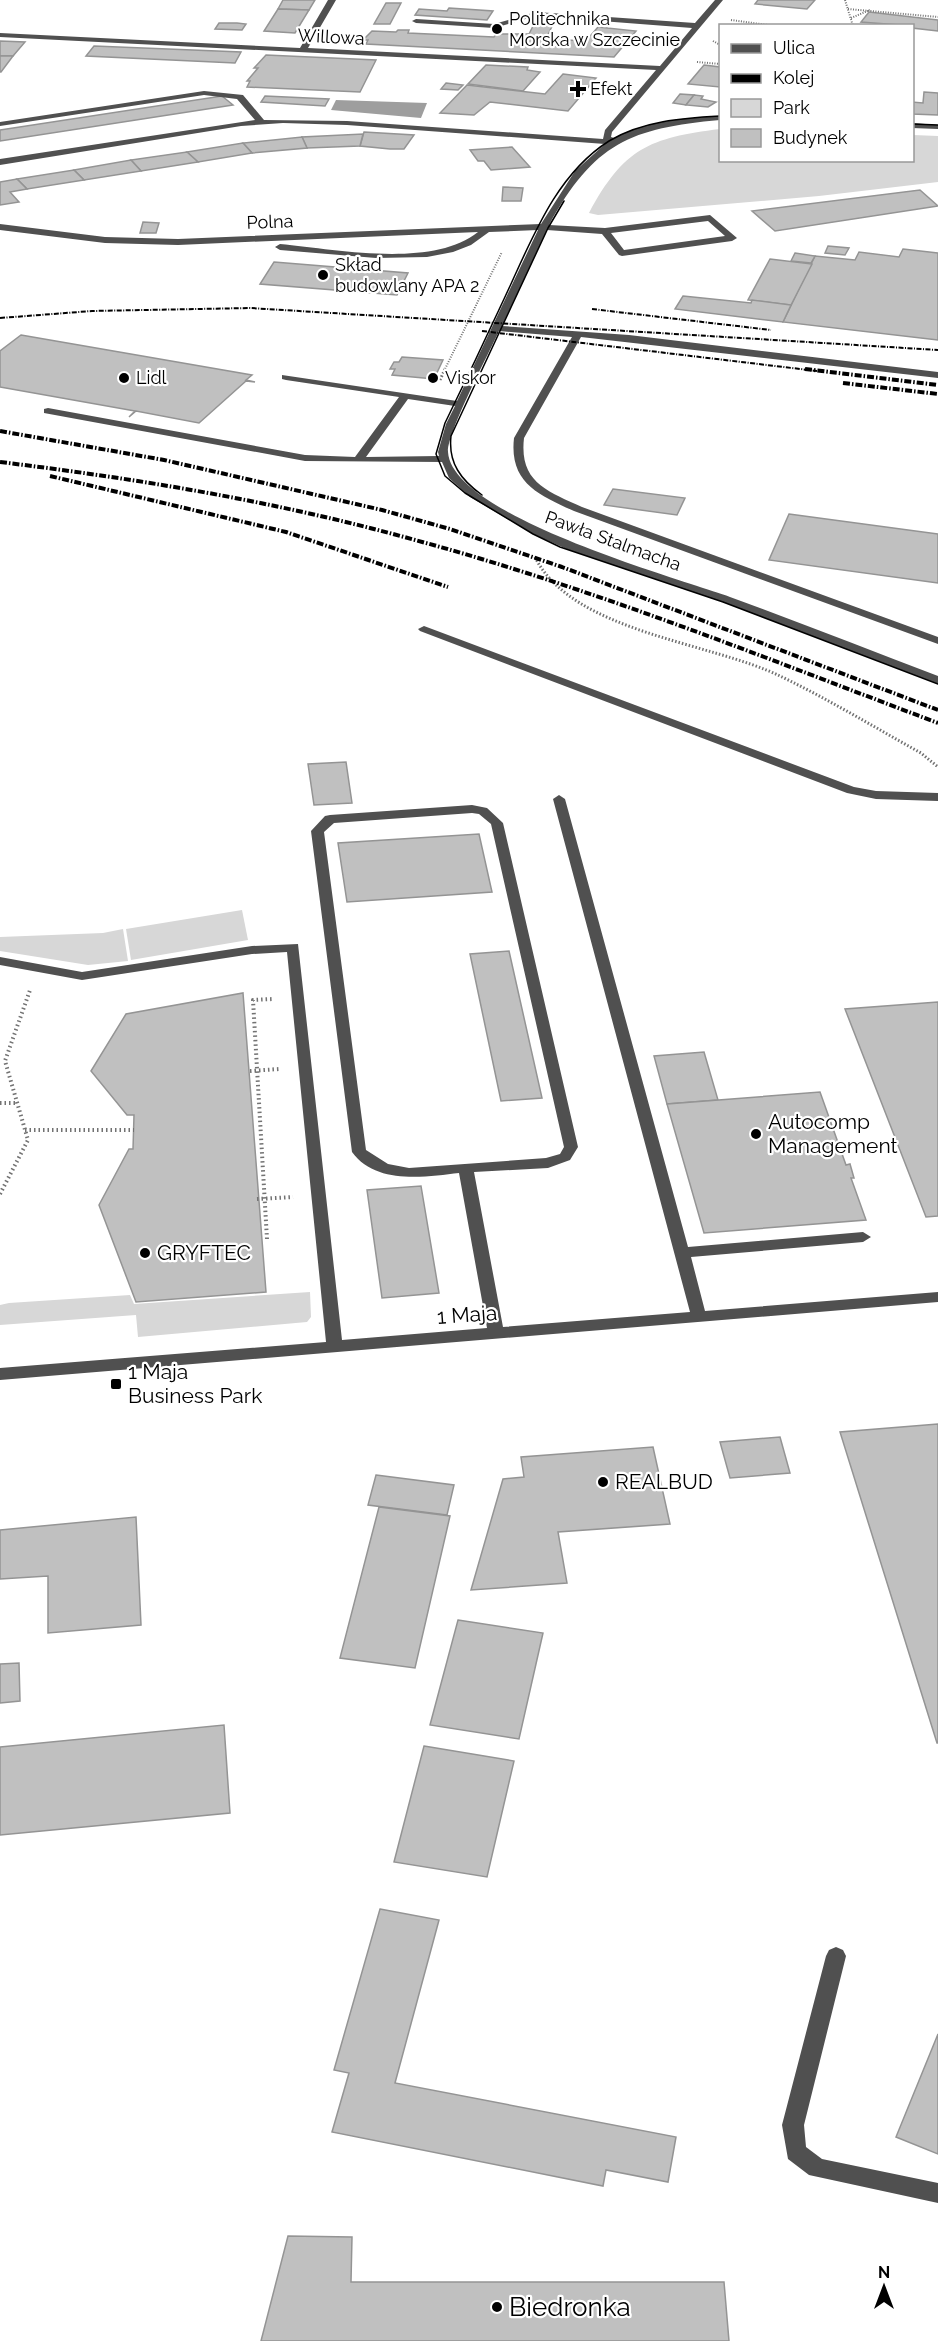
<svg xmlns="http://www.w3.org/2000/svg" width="938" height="2341" viewBox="0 0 938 2341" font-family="Raleway,sans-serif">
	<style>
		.green { fill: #d7d7d7 }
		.water { fill: #9e9e9e }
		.building { fill: #c0c0c0; stroke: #949494; stroke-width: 1.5 }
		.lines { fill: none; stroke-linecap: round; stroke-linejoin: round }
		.path-far2 { stroke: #727272; stroke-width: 2; stroke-dasharray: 1 1.5; stroke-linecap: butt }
		.path-far1 { stroke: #727272; stroke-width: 3; stroke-dasharray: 1.5 2; stroke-linecap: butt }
		.path { stroke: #727272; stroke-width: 4; stroke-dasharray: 1.5 3; stroke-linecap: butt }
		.minor { fill: #505050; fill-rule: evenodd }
		.tram { stroke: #000; stroke-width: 1.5 }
		.rail-far1 { stroke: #000; stroke-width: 2; stroke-dasharray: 5 1.5 1 1.5; stroke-linecap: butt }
		.rail { stroke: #000; stroke-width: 4; stroke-dasharray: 7 2 1.5 2; stroke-linecap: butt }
		.poi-dot { fill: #000; stroke: #fff; stroke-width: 2 }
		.labels { text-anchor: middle; stroke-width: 4.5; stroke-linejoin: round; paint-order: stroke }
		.far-poi-label { font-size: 18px; fill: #000; stroke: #fff; text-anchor: start }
		.far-street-label { font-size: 18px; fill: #000; stroke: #fff }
		.poi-label { font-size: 21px; fill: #000; stroke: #fff; text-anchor: start }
		.street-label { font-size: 21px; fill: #000; stroke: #fff }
		.near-poi-label { font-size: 26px; fill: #000; stroke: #fff; text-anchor: start }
	</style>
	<rect width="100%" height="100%" fill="#fff"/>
	<!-- green -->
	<g class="green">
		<path d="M720 129V160H912L913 135 938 136V182L819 196 598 215 589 213C624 148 649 138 720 129Z"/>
		<polygon points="242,910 248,940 131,960 126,929"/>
		<polygon points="123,929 128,961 88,965 0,951 0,937 103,933"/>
		<polygon points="310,1292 311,1317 307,1322 138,1337 136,1315 0,1325 0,1305 9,1303 130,1295 134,1304"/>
	</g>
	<!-- water -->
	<polygon class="water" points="336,100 427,103 421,118 331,110"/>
	<!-- building -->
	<g class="building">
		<polygon points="283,0 315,0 309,10 278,9"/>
		<polygon points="758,0 815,0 807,9 755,4"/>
		<polygon points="386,3 401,3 390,24 374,24"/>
		<polygon points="449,8 493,11 487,20 415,15 419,9 447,11"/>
		<polygon points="278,9 309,10 295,33 264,31"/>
		<polygon points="869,12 938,20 938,31 912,28 912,26 861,22"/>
		<polygon points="538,16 556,18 546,39 586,41 598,27 636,31 614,57 366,44 368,40 363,40 372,31 396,32 398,30 409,30 408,33 494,37 496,34 529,34"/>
		<polygon points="219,23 237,23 246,24 242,30 215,29"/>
		<polygon points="0,41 25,42 13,56 0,56"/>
		<polygon points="94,46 241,52 235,63 86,56"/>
		<polygon points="266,55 376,60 360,92 247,87 250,81 247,81 258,68 254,68"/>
		<polygon points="0,56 13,56 1,72 0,72"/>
		<polygon points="486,65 528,67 527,70 540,72 523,91 468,84"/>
		<polygon points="704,65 720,67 720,87 688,84"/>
		<polygon points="563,74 596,78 568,111 490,102 474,115 440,113 467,85 545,94"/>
		<polygon points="446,83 463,85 458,90 441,89"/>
		<polygon points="924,92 938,93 938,115 912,114 912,102 923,103"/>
		<polygon points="680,94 694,95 686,105 673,103"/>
		<polygon points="694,95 703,96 701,99 716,102 708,107 686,105"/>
		<polygon points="222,96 233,105 0,141 0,130"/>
		<polygon points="265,96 329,99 325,106 261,102"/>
		<polygon points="364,132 414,135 404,149 390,149 360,146"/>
		<polygon points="363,134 360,146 307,148 302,137"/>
		<polygon points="302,137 307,148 252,153 243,143"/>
		<polygon points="243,143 252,153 198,162 187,152"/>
		<polygon points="512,147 530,167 491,170 484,161 478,161 470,150"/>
		<polygon points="187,152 198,162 141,171 131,160"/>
		<polygon points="131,160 141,171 84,180 74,170"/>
		<polygon points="74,170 84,180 27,189 17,179"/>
		<polygon points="17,179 27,189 10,192 19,202 0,205 0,182"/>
		<polygon points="503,187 523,188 521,201 502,201"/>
		<polygon points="920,190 938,206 775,231 752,211"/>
		<polygon points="143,222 159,223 156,233 140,233"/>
		<polygon points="828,246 849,248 845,255 825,253"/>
		<polygon points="903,249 938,253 938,340 783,322 815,256 855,260 859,252 899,257"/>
		<polygon points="795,253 815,256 811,263 791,261"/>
		<polygon points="770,259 812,264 791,305 748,300"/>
		<polygon points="274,262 408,273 397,295 260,284"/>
		<polygon points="683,296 751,303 752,300 791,305 783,322 675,309"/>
		<polygon points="21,335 252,375 246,380 255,382 246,381 199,423 136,411 129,417 135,411 0,387 0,351"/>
		<polygon points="402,357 443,360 434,379 392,375 395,369 390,369 394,362 399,362"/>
		<polygon points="613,489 685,498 677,515 604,505"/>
		<polygon points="789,514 938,534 938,583 769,560"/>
		<polygon points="346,762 352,803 314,805 308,764"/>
		<polygon points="479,834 492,892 347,902 338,843"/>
		<polygon points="509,951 542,1098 501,1101 470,954"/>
		<polygon points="243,993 266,1292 136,1302 99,1205 129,1149 133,1149 134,1115 127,1115 91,1071 126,1014"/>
		<polygon points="938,1002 938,1216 926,1217 845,1009"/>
		<polygon points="704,1052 718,1100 667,1104 654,1056"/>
		<polygon points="820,1092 846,1165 850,1164 854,1178 851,1178 866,1220 704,1233 667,1104"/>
		<polygon points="421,1186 439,1293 382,1298 367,1190"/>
		<polygon points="938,1424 938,1743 937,1743 840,1432"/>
		<polygon points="780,1437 790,1473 730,1478 720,1442"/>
		<polygon points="653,1447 670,1524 558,1532 567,1583 471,1590 503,1479 524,1477 521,1457"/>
		<polygon points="376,1475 454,1485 447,1515 368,1505"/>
		<polygon points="379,1507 450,1516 415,1668 340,1658"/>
		<polygon points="136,1517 141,1625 48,1633 48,1576 0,1579 0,1530"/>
		<polygon points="458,1620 543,1633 519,1739 430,1725"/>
		<polygon points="19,1663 20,1701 0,1703 0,1664"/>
		<polygon points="224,1725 230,1813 0,1835 0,1747"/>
		<polygon points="424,1746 514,1761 487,1877 394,1862"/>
		<polygon points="380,1909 439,1920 395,2083 676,2137 668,2182 606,2170 603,2186 332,2132 349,2073 334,2070"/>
		<polygon points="938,2034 938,2154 896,2137"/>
		<polygon points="288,2236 352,2237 351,2282 724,2282 729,2341 261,2341"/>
	</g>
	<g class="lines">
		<!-- path-far2 -->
		<g class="path-far2">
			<polyline points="845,0 853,26"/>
			<polyline points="848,9 938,17"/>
			<polyline points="851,18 870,10"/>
			<polyline points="731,20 775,26"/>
			<polyline points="713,41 720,45"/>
			<polyline points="697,62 720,64"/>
			<polyline points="444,371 502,252"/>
		</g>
		<!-- path-far1 -->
		<g class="path-far1">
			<polyline points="440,380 445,369"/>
			<path d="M535 557C572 632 710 642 780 676 828 699 874 727 921 753L938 767"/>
		</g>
		<!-- path -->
		<g class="path">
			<polyline points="250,1071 279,1069"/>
			<polyline points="0,1103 17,1103"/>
			<polyline points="25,1130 134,1130"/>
			<polyline points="0,1194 28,1140 5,1061 30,990"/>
			<polyline points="257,1199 293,1197"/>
			<polyline points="267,1239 253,1000 273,999"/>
		</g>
		<!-- minor -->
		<g class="minor">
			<path d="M328 0H336L308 48 660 66 692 28 536 16 494 28 416 23 412 21 416 19 494 24 536 12 695 23 715 0H723L612 132 611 137 614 138C646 121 684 118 720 116V120C631 128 594 143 549 225L605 228 710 215 737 238 732 241 622 256 619 255 602 234 547 230 502 326 629 335 938 372V378L581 337 524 438C519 482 547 491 582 507L938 637V644L574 511C539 495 509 483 514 438L572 337 499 331C489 353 447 433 448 452 452 516 677 578 730 597 800 622 869 650 938 676V684L723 602 569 550 533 534 470 497 449 478 442 462 305 461 44 413V409L48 408 305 455 355 457 399 397 286 380 282 379V375L457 401 538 230 489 232 471 245 453 252 427 257 376 258 280 250 275 247 280 244C335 249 432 269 478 232L178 245 105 243 0 230V224L105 237 178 239 541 224 575 171 605 144 347 125 283 123 241 126 0 165V159L255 120 237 99 204 95 0 126V122L204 91 243 95 264 120 347 121 603 139 605 130 656 70 0 37V33L300 48ZM708 221 725 236 624 250 611 233ZM408 399 455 406 446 424 438 452 439 456 366 457Z"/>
			<polygon points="912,123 938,125 938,129 912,128"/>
			<polygon points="424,626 854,787 876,791 938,793 938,801 876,799 847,793 420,631 418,629"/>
			<path d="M559 795 565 799 688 1247 863 1232 871 1237 863 1242 691 1257 705 1311 938 1292V1302L0 1380V1368L326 1342 287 952 252 954 82 980 0 965V957L82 972 252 946 298 944 342 1340 487 1328 459 1173C425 1177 376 1185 352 1152L311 831 325 816 330 815 472 805 487 808 503 823 578 1147 570 1160 548 1168 474 1172 503 1327 690 1312 553 799ZM472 813 479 814 491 824 564 1147 560 1154 546 1158 409 1168 388 1164 366 1150 324 832 334 823Z"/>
			<polygon points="836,1947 843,1950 846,1956 804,2125 806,2147 822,2159 938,2183 938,2203 809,2175 788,2159 782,2125 826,1956 829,1950"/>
		</g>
		<!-- tram -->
		<g class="tram">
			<path d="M720 116C683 118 642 121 609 141 554 176 531 242 504 299 485 340 465 382 445 423L436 454 445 476 465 493 533 534 560 547 723 602 938 684"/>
			<polyline points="912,124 938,125"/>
			<path d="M482 495C461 480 448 463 451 436L548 228 564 201"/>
		</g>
		<!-- rail-far1 -->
		<g class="rail-far1">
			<polyline points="592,309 771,330"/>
			<polyline points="0,318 92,311 250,308 938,350"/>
			<polyline points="482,331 817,371"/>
		</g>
		<!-- rail -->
		<g class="rail">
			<polyline points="805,369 938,385"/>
			<polyline points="843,383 938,394"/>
			<polyline points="0,431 164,460 382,510 450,529 562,567 938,710"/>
			<path d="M0 462C140 479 279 502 415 540 593 588 765 658 938 723"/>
			<polyline points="50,476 286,532 448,587"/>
		</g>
	</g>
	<!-- markers -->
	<g class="poi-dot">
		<circle cx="497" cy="29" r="6"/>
		<path d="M575 80h6v6h6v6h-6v6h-6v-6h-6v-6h6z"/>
		<circle cx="323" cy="275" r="6"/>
		<circle cx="124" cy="378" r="6"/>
		<circle cx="433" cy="378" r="6"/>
		<circle cx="756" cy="1134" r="6"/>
		<circle cx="145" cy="1253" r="6"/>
		<rect x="110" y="1378" width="12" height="12" rx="3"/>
		<circle cx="603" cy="1482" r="6"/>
		<circle cx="497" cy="2307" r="6"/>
	</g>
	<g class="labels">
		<!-- far-poi labels -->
		<g class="far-poi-label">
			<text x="509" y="25">Politechnika<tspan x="509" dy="21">Morska w Szczecinie</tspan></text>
			<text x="590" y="95">Efekt</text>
			<text x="335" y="271">Skład<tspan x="335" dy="21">budowlany APA 2</tspan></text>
			<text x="136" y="384">Lidl</text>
			<text x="445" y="384">Viskor</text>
		</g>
		<!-- far-street labels -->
		<g class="far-street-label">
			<text transform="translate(331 37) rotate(3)" y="6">Willowa</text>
			<text transform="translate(270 222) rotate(-2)" y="6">Polna</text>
			<text transform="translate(613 541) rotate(20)" y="6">Pawła Stalmacha</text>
		</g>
		<!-- poi labels -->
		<g class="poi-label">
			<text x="768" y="1129">Autocomp<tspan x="768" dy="24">Management</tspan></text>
			<text x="157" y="1260">GRYFTEC</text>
			<text x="128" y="1379">1 Maja<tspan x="128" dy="24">Business Park</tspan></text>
			<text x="615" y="1489">REALBUD</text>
		</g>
		<!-- street labels -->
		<g class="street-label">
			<text transform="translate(467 1315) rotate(-4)" y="7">1 Maja</text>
		</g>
		<!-- near-poi labels -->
		<g class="near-poi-label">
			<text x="509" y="2316">Biedronka</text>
		</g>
	</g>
	<!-- legend -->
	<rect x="719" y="24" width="195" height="138" fill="#ffffff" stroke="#999999" stroke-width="1.5"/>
	<rect x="731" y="44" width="30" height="9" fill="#505050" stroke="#999999" stroke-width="1.5"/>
	<text x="773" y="54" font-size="18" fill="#000000">Ulica</text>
	<rect x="731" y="74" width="30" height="9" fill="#000000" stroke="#999999" stroke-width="1.5"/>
	<text x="773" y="84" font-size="18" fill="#000000">Kolej</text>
	<rect x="731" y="99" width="30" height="18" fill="#d7d7d7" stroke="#999999" stroke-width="1.5"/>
	<text x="773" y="114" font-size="18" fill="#000000">Park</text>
	<rect x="731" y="129" width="30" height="18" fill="#c0c0c0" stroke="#999999" stroke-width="1.5"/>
	<text x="773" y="144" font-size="18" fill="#000000">Budynek</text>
	<!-- north arrow -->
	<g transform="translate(884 2287)" stroke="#ffffff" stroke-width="4.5" paint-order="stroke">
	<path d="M0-4.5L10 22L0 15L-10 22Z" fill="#000000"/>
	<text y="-9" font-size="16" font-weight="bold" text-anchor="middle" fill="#000000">N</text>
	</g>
</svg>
